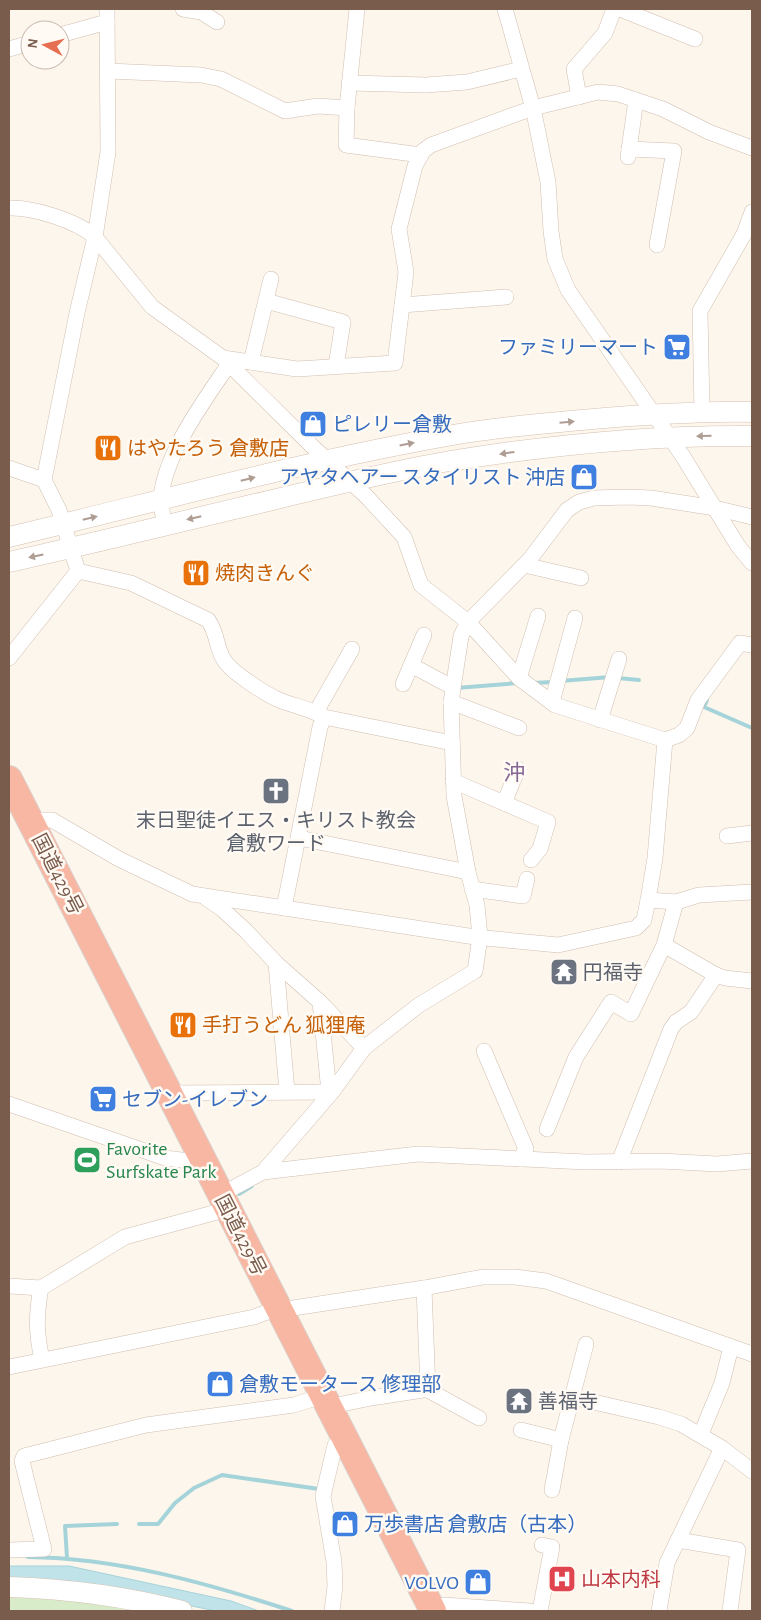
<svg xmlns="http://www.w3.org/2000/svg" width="761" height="1620" viewBox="0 0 761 1620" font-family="'Alegreya Sans','Noto Sans JP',sans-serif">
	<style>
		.green { fill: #d8ecc9 }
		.water { fill: #bfe3e8; stroke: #a5d3da }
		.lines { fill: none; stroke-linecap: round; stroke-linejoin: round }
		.stream { stroke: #a5d3da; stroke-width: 4 }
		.street-casing { stroke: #d1beb0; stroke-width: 16 }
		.secondary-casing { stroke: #d6c0b0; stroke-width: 21 }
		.highway-casing { stroke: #dad1cd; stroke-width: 28 }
		.street { stroke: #fff; stroke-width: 15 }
		.secondary { stroke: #fff; stroke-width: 20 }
		.highway { stroke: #f7b7a3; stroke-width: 26 }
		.oneway { fill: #af9d94 }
		.labels { text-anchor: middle; stroke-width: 5; stroke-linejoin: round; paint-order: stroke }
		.shop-label { font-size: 20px; fill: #366cbe; stroke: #fffaf3; text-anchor: start }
		.food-label { font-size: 20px; fill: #c56008; stroke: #fffaf3; text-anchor: start }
		.worship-label { font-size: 20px; fill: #5b616d; stroke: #fffaf3; text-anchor: start }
		.street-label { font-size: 20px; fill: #7a5c4d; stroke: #fffaf3 }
		.leisure-label { font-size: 20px; fill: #27864d; stroke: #fffaf3; text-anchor: start }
		.health-label { font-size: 20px; fill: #be3a42; stroke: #fffaf3; text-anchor: start }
		.quarter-label { font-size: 22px; fill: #846695; stroke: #fffaf3 }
	</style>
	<rect width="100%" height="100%" fill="#fdf6ec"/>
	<!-- green -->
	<polygon class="green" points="9,1597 92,1602 131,1611 9,1611"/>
	<!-- water -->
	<polygon class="water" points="9,1566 69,1566 231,1601 259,1611 216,1611 70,1581 9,1579"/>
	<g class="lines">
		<!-- stream -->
		<g class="stream">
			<polyline points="618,678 639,680"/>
			<polyline points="560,681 611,677"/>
			<polyline points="533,683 553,682"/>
			<polyline points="456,688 518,683"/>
			<polyline points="705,699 707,700 704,707 752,728"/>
			<polyline points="239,1194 252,1186"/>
			<polyline points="139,1524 158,1524 175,1503 194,1488 222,1475 319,1489 319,1491"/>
			<path d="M28 1557C118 1558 207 1583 292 1611"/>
			<polyline points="67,1558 65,1526 117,1524"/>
		</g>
		<defs>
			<g id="street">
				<polyline points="183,9 201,12 217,22"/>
				<polyline points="357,9 347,108 346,145 421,155"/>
				<polyline points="505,9 533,108 548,182 551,231 555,259 568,290 682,455 738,546 752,563"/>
				<polyline points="620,9 695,39"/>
				<polyline points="60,35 107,22"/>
				<polyline points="9,49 30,43"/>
				<polyline points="108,71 201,75 221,79 285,111 318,106 347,108"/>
				<polyline points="349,83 426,85 467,82 521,69"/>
				<polyline points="579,97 574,69 605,33 614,9"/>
				<polyline points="629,149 674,151 657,245"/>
				<polyline points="628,157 636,100"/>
				<path d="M9 208C33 207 77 221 95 237L152 307 223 358 314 448 366 496 404 537 421 585 468 622 519 678 555 705 665 740 679 735 687 728 698 700 740 643 752 645"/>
				<polyline points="266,301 343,322 336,366"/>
				<polyline points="402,305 506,297"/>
				<polyline points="223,358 297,369 395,363 406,272 399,229 415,166 423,151 431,145 533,108 598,92 618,94 663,109 709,132 752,148"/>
				<polyline points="251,362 271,279"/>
				<polyline points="702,411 700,311 744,234 752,212"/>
				<polyline points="9,468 44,480"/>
				<path d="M165 525C164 517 160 507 161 498 165 453 204 401 229 364"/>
				<polyline points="524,565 581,578"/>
				<polyline points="78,571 59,510 44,480 77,313 95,237 108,152 107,9"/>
				<path d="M78 571 131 583 208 620C218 634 216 648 224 660 231 672 264 693 277 699 292 706 310 708 324 717L452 743"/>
				<polyline points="9,658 78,571"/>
				<polyline points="411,665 452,687"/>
				<polyline points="519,678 538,616"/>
				<polyline points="403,684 424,635"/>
				<polyline points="451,702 519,728"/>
				<polyline points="552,702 575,618"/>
				<polyline points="318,713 320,705 352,649"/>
				<polyline points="600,720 619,659"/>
				<polyline points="453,781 548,822 540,849 531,860"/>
				<polyline points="504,803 518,769"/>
				<polyline points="31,820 52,820 119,859 192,894 475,937 558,945 636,928 644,920 648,900 655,858 665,740"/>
				<polyline points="727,836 752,833"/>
				<polyline points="299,838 468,872"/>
				<polyline points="472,889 523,896 527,879"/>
				<polyline points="206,898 222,909 246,931 276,963 287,1092"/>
				<polyline points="648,900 676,902 699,895 752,892"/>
				<polyline points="284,908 320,727 324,717"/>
				<polyline points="664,945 716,975 725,978 752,981"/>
				<polyline points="276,963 320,1002 364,1048"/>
				<polyline points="320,1002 329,1092"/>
				<polyline points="484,1051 526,1149 520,1159"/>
				<polyline points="169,1093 332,1092"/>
				<polyline points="9,1104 165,1158 205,1163"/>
				<polyline points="547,1129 576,1057 611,1002 631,1014 664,945 676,902"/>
				<polyline points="619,1162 671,1029 676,1022 691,1012 716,975"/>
				<polyline points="263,1172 418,1154 586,1162 660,1161 717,1164 752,1161"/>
				<polyline points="220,1195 263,1172 332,1092 364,1048 419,1005 475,971 480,937 477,905 468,872 454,796 451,702 461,636 468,622 530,559 567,510 579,502 594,498 628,497 651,498 715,508 752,517"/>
				<polyline points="9,1286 41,1288"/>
				<polyline points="424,1288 428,1390"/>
				<path d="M42 1359C36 1333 36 1315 41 1288L125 1237 217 1212 227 1208"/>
				<polyline points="9,1367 254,1317 267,1312 424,1288 483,1277 515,1277 546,1281 752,1354"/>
				<polyline points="572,1397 659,1417 681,1424 722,1448 752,1471"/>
				<polyline points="328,1407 371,1398 423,1390 428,1390 479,1418"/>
				<polyline points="521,1430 561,1440"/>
				<polyline points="701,1434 722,1383 731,1347"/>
				<polyline points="552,1490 561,1440 586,1344"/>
				<polyline points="678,1540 738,1550 730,1611"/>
				<polyline points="9,1550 44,1549 22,1461 24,1456 146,1425 294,1405 322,1396"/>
				<polyline points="433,1610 444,1605 530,1611"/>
				<polyline points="332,1611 335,1586 334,1562 323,1496 335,1445 345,1439"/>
				<polyline points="540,1611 552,1547 542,1545"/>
				<polyline points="659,1611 667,1563 722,1448"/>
			</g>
			<g id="secondary">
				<path d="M9 537C156 502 304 461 453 435 496 427 539 424 582 420 639 415 695 411 752 412"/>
				<path d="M9 562C94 543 179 522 264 502 326 487 387 472 450 461 549 445 651 435 752 436"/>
				<path d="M9 1587C67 1589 125 1596 182 1611"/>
			</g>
			<polyline id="highway" points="9,779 433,1611"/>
		</defs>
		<!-- street casing -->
		<use href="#street" class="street-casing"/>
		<!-- secondary casing -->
		<use href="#secondary" class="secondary-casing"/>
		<!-- highway casing -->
		<use href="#highway" class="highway-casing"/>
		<!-- street -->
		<use href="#street" class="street"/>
		<!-- secondary -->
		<use href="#secondary" class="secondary"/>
		<!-- highway -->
		<use href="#highway" class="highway"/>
	</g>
	<!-- one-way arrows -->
	<defs><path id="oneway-solid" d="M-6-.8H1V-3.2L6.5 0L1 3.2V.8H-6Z" transform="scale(1.25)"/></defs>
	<g class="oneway">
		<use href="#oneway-solid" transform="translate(567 422) rotate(-5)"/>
		<use href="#oneway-solid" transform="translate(704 436) rotate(178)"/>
		<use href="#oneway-solid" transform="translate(407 444) rotate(-11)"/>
		<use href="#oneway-solid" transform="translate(507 453) rotate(172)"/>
		<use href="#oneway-solid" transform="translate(248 479) rotate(-14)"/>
		<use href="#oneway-solid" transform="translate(90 518) rotate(-13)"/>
		<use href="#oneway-solid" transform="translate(194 518) rotate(167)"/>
		<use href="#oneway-solid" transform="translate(36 556) rotate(168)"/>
	</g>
	<!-- icons -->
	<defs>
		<symbol id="supermarket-square" viewBox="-11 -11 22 22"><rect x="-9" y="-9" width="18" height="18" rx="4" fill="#3f7fe0" stroke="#fffaf3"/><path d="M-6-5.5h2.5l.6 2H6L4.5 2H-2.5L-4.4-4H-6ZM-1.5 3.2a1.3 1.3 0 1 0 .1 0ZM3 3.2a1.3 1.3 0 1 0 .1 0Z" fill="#fff"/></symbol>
		<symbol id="shop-square" viewBox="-11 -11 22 22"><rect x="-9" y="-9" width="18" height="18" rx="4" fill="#3f7fe0" stroke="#fffaf3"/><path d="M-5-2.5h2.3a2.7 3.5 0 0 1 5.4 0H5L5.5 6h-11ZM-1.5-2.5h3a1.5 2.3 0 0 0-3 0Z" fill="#fff"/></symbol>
		<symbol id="restaurant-square" viewBox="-11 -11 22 22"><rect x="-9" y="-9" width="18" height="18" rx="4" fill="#e8710a" stroke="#fffaf3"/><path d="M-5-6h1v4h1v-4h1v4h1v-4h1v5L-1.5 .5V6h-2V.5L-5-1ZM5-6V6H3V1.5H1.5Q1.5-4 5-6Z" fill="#fff"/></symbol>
		<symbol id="church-square" viewBox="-11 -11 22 22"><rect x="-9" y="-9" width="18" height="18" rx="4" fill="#6b7280" stroke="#fffaf3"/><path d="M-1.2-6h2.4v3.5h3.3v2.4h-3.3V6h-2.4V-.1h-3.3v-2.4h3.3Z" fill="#fff"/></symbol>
		<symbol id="temple-square" viewBox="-11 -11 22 22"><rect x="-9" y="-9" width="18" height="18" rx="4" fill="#6b7280" stroke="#fffaf3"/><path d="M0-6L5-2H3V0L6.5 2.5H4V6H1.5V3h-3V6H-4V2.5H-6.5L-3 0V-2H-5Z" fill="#fff"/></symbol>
		<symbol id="stadium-square" viewBox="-11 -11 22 22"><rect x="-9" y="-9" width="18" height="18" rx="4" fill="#2e9e5b" stroke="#fffaf3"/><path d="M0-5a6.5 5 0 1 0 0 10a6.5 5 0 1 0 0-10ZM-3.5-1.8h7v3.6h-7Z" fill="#fff"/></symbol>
		<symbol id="hospital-square" viewBox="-11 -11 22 22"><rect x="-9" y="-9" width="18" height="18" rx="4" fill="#e0444e" stroke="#fffaf3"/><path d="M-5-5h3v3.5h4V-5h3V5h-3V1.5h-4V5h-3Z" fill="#fff"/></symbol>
	</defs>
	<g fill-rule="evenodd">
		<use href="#supermarket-square" x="661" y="331" width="32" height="32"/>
		<use href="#shop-square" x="297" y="408" width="32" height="32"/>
		<use href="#restaurant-square" x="92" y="432" width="32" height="32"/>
		<use href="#shop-square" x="568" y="461" width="32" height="32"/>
		<use href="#restaurant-square" x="180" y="557" width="32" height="32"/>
		<use href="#church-square" x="260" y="775" width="32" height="32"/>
		<use href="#temple-square" x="548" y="956" width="32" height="32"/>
		<use href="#restaurant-square" x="167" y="1009" width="32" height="32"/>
		<use href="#supermarket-square" x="87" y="1083" width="32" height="32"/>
		<use href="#stadium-square" x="71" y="1144" width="32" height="32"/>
		<use href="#shop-square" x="204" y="1368" width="32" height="32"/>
		<use href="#temple-square" x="503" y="1385" width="32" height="32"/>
		<use href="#shop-square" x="329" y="1508" width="32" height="32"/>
		<use href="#hospital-square" x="546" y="1563" width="32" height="32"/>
		<use href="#shop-square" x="462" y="1566" width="32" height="32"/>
	</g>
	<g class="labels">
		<!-- shop labels -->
		<g class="shop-label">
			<text x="658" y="354" text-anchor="end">ファミリーマート</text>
			<text x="332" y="431">ピレリー倉敷</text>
			<text x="565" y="484" text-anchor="end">アヤタヘアー スタイリスト 沖店</text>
			<text x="122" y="1106">セブン-イレブン</text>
			<text x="239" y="1391">倉敷モータース 修理部</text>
			<text x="364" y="1531">万歩書店 倉敷店（古本）</text>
			<text x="459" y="1589" text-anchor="end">VOLVO</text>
		</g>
		<!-- food labels -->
		<g class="food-label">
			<text x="127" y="455">はやたろう 倉敷店</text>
			<text x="215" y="580">焼肉きんぐ</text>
			<text x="202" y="1032">手打うどん 狐狸庵</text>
		</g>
		<!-- worship labels -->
		<g class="worship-label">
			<text x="276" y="827" text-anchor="middle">末日聖徒イエス・キリスト教会<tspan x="276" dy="23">倉敷ワード</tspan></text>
			<text x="583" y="979">円福寺</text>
			<text x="538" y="1408">善福寺</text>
		</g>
		<!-- street labels -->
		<g class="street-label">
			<text transform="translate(58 874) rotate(63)" y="7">国道429号</text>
			<text transform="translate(241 1235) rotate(63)" y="7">国道429号</text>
		</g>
		<!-- leisure labels -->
		<g class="leisure-label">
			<text x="106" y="1155">Favorite<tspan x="106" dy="23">Surfskate Park</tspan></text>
		</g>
		<!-- health labels -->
		<g class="health-label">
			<text x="581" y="1586">山本内科</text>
		</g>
		<!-- quarter labels -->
		<g class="quarter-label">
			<text x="514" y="780">沖</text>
		</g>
	</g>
	<!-- border -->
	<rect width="761" height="1620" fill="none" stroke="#7a5c4d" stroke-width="20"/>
	<!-- north arrow -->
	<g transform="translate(45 45) rotate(277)"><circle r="24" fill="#fffaf3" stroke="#cabbb1"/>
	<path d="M0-4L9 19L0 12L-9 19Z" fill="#e76f51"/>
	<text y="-8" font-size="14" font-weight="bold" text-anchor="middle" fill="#7a5c4d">N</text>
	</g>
</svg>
